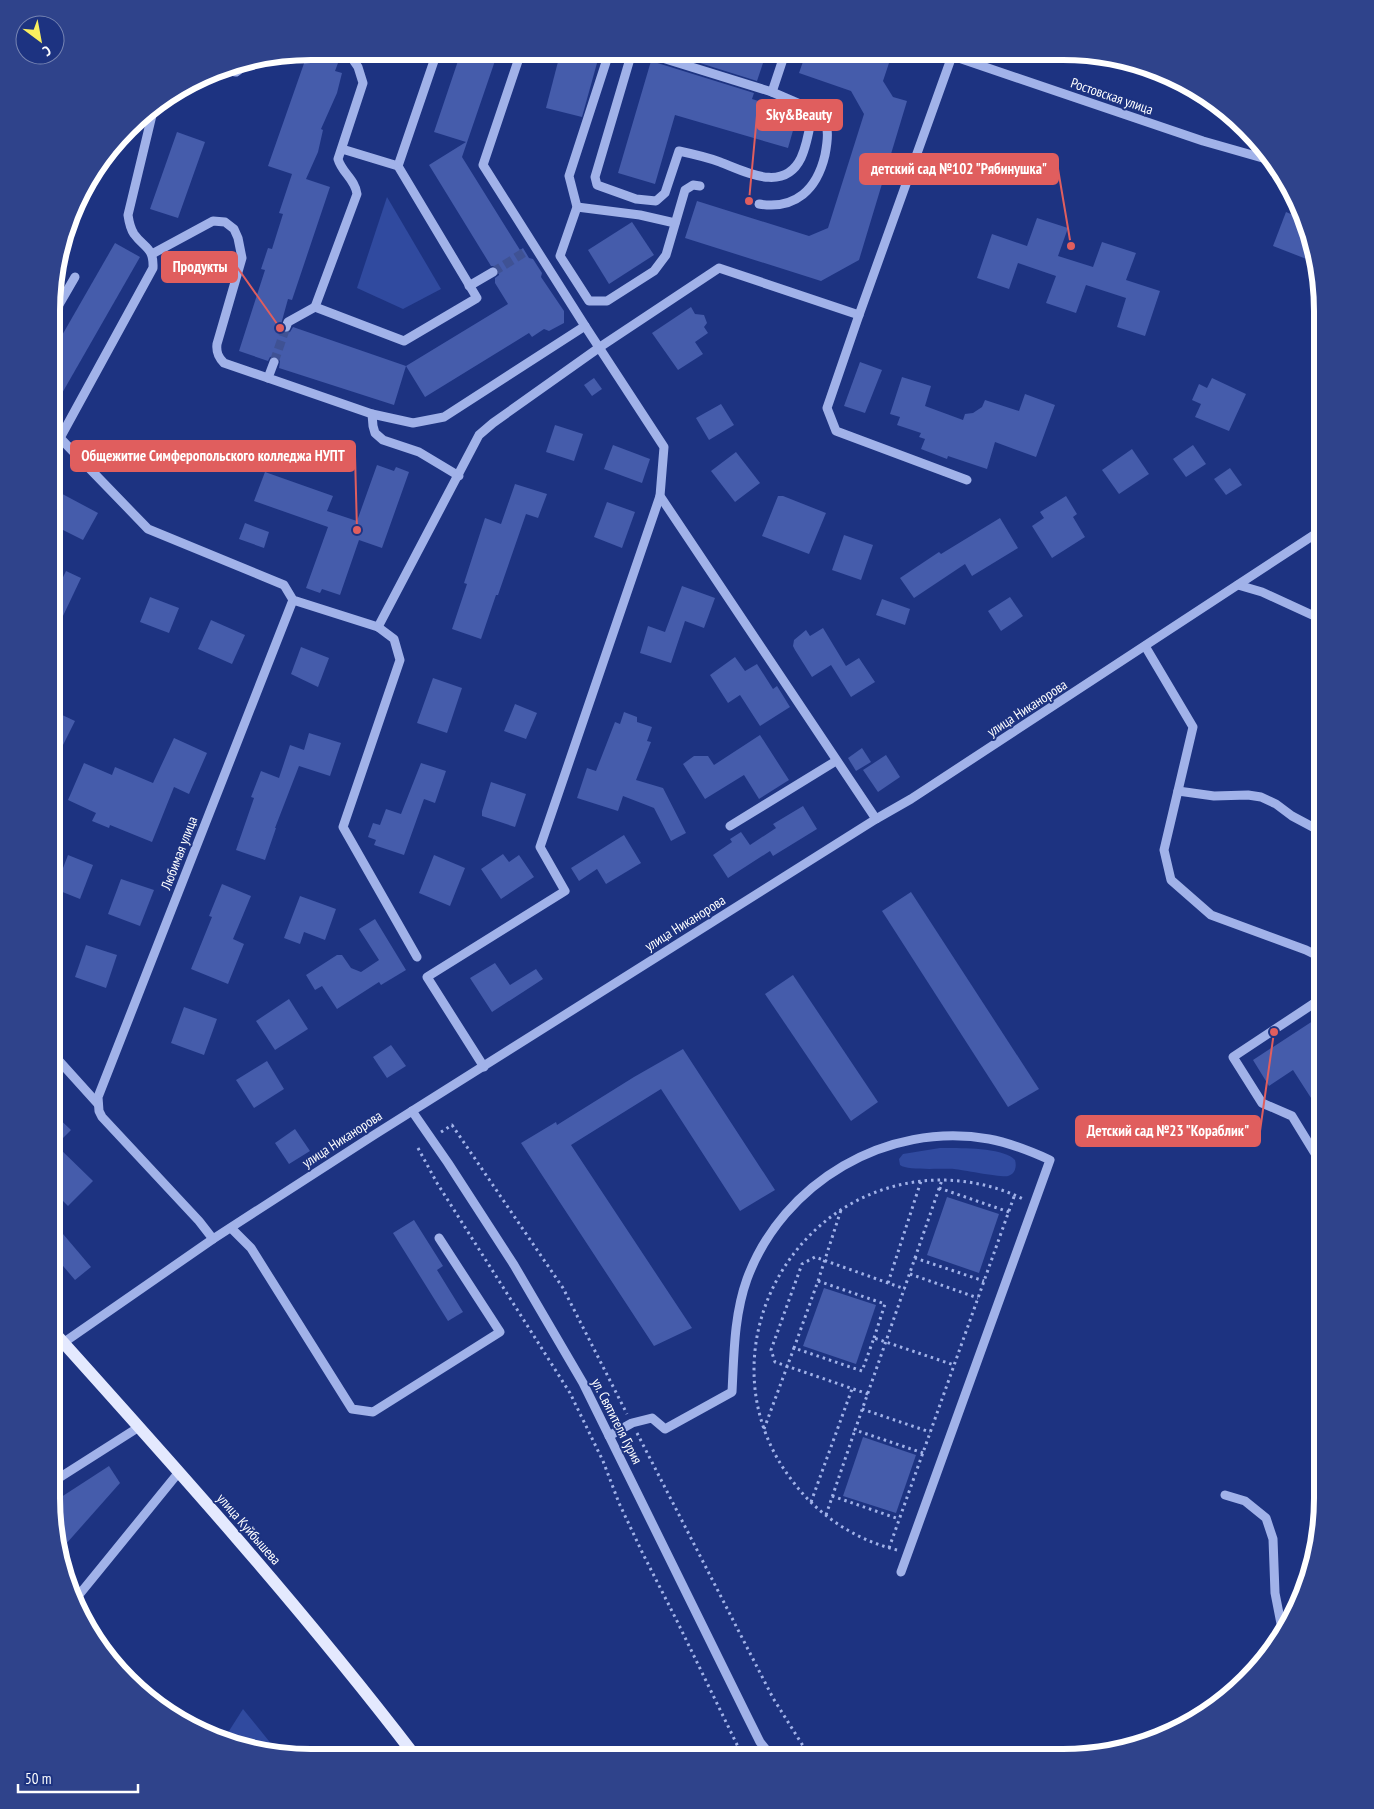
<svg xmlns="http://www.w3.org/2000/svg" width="1374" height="1809" viewBox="0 0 1374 1809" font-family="'PT Sans Narrow',sans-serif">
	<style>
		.green { fill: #304a9f }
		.building { fill: #455cab }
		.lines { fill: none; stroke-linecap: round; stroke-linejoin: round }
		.minor-tunnel { stroke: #3f5294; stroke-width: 9; stroke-dasharray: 9 4.5; stroke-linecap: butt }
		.path { stroke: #a1b2e9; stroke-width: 3; stroke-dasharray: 2.5 4; stroke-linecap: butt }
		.minor { stroke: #a1b2e9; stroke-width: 9 }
		.major { stroke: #e4e9fe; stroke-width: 12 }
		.labels { text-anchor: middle; stroke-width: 4; stroke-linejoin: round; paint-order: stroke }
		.street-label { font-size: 14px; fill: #fff; stroke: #1d3381 }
		.rim { fill: none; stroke: #fff; stroke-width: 6 }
		.leader { fill: none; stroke: #e05e5e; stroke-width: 2 }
		.callout-dot { fill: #e05e5e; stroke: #1d3381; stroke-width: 2 }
		.callout { fill: #e05e5e; stroke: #e05e5e; stroke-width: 2 }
		.callout-label { font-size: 15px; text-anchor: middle; font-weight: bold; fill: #fff }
	</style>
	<rect width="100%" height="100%" fill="#1d3381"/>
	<!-- green -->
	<g class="green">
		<polygon points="387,197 441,289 403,309 357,288"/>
		<path d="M940 1148C957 1148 1004 1147 1015 1160 1017 1167 1015 1174 1008 1176 1004 1178 963 1170 954 1169 942 1168 908 1171 900 1165L899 1159 903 1154Z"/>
		<polygon points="243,1709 281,1756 222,1742"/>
	</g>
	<!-- building -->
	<g class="building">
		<polygon points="308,52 338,63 335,71 342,73 337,93 321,129 323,130 318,152 306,179 330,187 292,300 288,299 280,328 281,331 286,333 290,332 293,327 406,366 394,405 279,368 280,361 276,356 270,357 268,361 239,351 265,270 261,269 268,248 272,249 283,214 279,213 292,174 268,166"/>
		<polygon points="461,52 498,52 462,157 520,250 523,248 529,258 533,259 542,273 541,277 564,311 564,323 549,331 544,329 532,337 529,333 425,397 406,366 508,304 495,283 495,278 499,275 499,269 496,266 491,266 429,165 466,142 434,132"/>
		<polygon points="665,52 729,52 763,63 757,81"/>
		<polygon points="806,53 858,53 889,63 883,81 893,97 907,101 859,260 821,281 685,238 697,201 809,236 828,228 864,114 851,91 799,73"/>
		<polygon points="560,54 597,63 582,117 546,108"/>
		<polygon points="651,61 754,93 752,99 798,113 788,148 675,115 655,184 618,173"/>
		<polygon points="177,132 205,142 178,218 150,209"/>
		<polygon points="1286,212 1305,220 1314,245 1309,260 1273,246"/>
		<polygon points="1037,218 1068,228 1058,256 1093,267 1102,242 1136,253 1126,280 1160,291 1145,336 1117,327 1126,298 1086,285 1076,313 1046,303 1056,276 1018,263 1009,289 977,278 992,234 1027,246"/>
		<polygon points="632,222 654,255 609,284 588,250"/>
		<polygon points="115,243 140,257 53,409 53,351"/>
		<polygon points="691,307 695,314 704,315 707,323 704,327 708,333 695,342 703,354 678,370 652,333"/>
		<polygon points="860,362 882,370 865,413 844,406"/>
		<polygon points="902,377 931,386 925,406 963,420 965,414 973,413 982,407 985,400 1019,411 1025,394 1055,405 1036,457 995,442 987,469 948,456 947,459 921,449 925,439 919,437 921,433 897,425 900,417 890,414"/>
		<polygon points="594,378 602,389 592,396 584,385"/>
		<polygon points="1212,378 1246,394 1229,431 1195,417 1201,404 1192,400 1199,384 1207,388"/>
		<polygon points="721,404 734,425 709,440 696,418"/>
		<polygon points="555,425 583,434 574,461 546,452"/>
		<polygon points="613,445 650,459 642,483 604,469"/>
		<polygon points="1193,445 1206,464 1186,477 1173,459"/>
		<polygon points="1132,449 1149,474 1119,494 1102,470"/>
		<polygon points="736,452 760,483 735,502 711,471"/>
		<polygon points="377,465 394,471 396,467 409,472 382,548 359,540 340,595 322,589 320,593 306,588 328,527 254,501 265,472 333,496 327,511 357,521"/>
		<polygon points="1230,468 1242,485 1226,495 1214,479"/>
		<polygon points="515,484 547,494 538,518 526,514 498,595 496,595 481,639 452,629 467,584 464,583 485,518 501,524"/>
		<polygon points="53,489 98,513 83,540 53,525"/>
		<polygon points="778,496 783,496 826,513 809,554 762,536"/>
		<polygon points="1066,496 1077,514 1073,517 1085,537 1052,558 1032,526 1044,518 1040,512"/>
		<polygon points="607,502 635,512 622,548 594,537"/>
		<polygon points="1000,518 1018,548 972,576 965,564 914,598 900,578 939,552 941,554"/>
		<polygon points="245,523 269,532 264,548 239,539"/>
		<polygon points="844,535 873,545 861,580 832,570"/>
		<polygon points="66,571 81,578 53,637 53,598"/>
		<polygon points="682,586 715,598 704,628 685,621 671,663 640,653 648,626 665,632"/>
		<polygon points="150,597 179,608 169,633 140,622"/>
		<polygon points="1010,597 1023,616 1001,631 988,611"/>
		<polygon points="882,599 910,609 905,625 876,615"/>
		<polygon points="211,620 245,635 232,664 198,649"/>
		<polygon points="823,628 846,666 859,658 875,682 851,697 831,665 812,677 795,650 793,646 794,640 806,630 810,636"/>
		<polygon points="301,647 329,658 318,687 291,674"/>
		<polygon points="735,657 745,671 757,664 773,689 777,686 790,707 760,726 740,695 728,703 710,675"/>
		<polygon points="433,678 462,688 447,733 417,723"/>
		<polygon points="515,704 537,713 526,739 504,731"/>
		<polygon points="624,712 637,717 637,722 652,727 647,741 651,742 636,780 663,788 686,833 671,841 654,808 623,796 618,811 577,798 587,768 596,771 615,722 620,724"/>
		<polygon points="60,714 75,721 63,745 53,740 53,728"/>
		<polygon points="309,733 341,743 330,776 299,766 275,828 276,828 265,860 236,850 254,798 251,797 261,771 279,778 290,745 304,750"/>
		<polygon points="760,735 789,780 759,799 744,775 705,799 683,764 694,756 708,756 714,765"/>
		<polygon points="174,738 207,753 189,794 174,787 152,842 110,825 109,828 92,821 96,813 68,800 84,763 112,775 115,767 153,783"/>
		<polygon points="862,748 871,762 856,771 848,758"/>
		<polygon points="886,755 900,777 878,792 863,770"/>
		<polygon points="421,763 446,771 435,803 424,799 404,855 374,845 376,840 368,837 373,823 380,825 386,809 401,814"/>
		<polygon points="491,782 526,794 515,827 482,816 482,811"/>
		<polygon points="803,806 817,829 773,856 770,851 728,878 713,855 732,842 730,839 741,832 750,845 776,828 773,824"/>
		<polygon points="624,835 641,863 606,884 597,869 579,881 571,868"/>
		<polygon points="503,854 509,862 519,855 534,877 501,899 481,869"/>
		<polygon points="68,855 93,865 80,899 55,889"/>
		<polygon points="434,855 465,868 450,906 419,893"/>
		<polygon points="121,879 154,890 140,926 108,914"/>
		<polygon points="222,884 251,896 233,939 244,944 228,984 191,969 212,917 209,916"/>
		<polygon points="911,892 1039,1089 1008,1107 882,911"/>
		<polygon points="300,896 336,909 325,940 304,932 300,944 284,938"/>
		<polygon points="375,919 406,970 381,985 379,982 337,1009 322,986 315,990 306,975 337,955 342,955 351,968 361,972 379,960 359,929"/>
		<polygon points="86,945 117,955 106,988 75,977"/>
		<polygon points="495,963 510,985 536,969 543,979 492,1012 470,978"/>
		<polygon points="793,975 878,1102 851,1121 765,994"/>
		<polygon points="289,999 308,1029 275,1050 256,1021"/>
		<polygon points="184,1007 217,1019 204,1055 171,1043"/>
		<polygon points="1322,1015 1322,1115 1293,1070 1269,1086 1253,1060"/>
		<polygon points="391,1045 406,1066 387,1078 373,1057"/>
		<polygon points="683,1049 775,1190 740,1211 661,1089 571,1145 692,1328 654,1346 521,1143 556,1122 557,1125 634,1077"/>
		<polygon points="267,1061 284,1089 254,1108 236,1080"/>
		<polygon points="52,1112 71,1130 56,1145 93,1181 68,1206 52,1190"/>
		<polygon points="295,1129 310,1151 289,1164 275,1143"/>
		<polygon points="947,1197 999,1214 979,1273 927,1255"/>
		<polygon points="414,1220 443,1266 437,1270 463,1312 448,1321 393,1233"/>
		<polygon points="52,1221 91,1267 75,1280 52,1253"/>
		<polygon points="824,1288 876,1305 856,1364 803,1346"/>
		<polygon points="863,1437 916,1455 896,1513 843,1496"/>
		<polygon points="109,1466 120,1483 58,1553 52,1503"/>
	</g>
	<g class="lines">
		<!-- minor-tunnel -->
		<g class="minor-tunnel">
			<polyline points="493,272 525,252"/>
			<polyline points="274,362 286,327"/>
		</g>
		<!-- path -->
		<g class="path">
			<polyline points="441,1132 452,1125 563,1288 627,1414"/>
			<polyline points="418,1148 437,1183 570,1393 603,1461 619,1503 643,1554 676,1619 743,1757"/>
			<polyline points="939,1188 1009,1212"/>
			<polyline points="915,1258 942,1180"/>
			<polyline points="910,1274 978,1298"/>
			<polyline points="818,1281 841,1210"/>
			<polyline points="888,1283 921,1181"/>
			<polyline points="874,1338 885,1304 818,1281 794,1348 862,1371 874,1338 954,1365"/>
			<polyline points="868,1394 775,1362 771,1350 802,1264 815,1257 905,1289"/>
			<polyline points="862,1409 930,1432"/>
			<polyline points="764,1429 794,1348"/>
			<polyline points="637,1433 773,1698 810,1757"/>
			<polyline points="923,1453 855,1430 915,1258 984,1281"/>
			<polyline points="832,1496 899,1519"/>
			<polyline points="811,1502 852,1389"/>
			<polyline points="826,1515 855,1430"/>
			<polyline points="889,1548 1015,1194"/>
			<path d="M897 1550C856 1540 819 1516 794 1483 698 1362 786 1183 939 1180 968 1180 997 1186 1023 1199"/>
		</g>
		<!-- minor -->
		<g class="minor">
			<polyline points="521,52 483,165 585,326"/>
			<polyline points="596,52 608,56 611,52"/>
			<path d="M632 52 595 177 597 185 636 199 656 201 665 193 679 151C693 154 707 157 720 162 746 172 784 193 801 158 808 143 810 125 813 109"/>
			<polyline points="643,52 772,92"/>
			<polyline points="944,53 1203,141 1273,161"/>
			<polyline points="951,53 952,56 859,315 827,408 836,431 967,480"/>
			<polyline points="608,56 569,176 577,207 560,256 589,301 607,301 654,271 666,255 685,190 693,185 700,186"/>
			<polyline points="221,69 236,72 243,67 244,62"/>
			<path d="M342 149 398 166 477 298 404 341 315 307 357 194C355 179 342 173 338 159L363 83 358 67 347 51"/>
			<polyline points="398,166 437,52"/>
			<path d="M759 204C796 210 817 189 825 155 828 139 829 129 823 114L772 92 785 53"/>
			<polyline points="577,207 640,215 675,223"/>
			<path d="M152 254 213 221 225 222 234 229 238 238 242 258 217 344C216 352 218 357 224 363L268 378"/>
			<polyline points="469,286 493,272"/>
			<polyline points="53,315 75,277"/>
			<polyline points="286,327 288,322 315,307"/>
			<polyline points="274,362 268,378 372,414 413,423 444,417 585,326 664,447 660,496 876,819"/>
			<polyline points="372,414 373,426 375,433 383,440 419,452 459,476"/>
			<polyline points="53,434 60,438 148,529 284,585 293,600 378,627 394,639 400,660 343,827 417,957"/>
			<path d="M60 438 153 268C154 247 144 248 134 234 130 228 129 222 128 215L154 107"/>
			<polyline points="1238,585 1262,592 1323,620"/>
			<polyline points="378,627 479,435 493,423 600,347 719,268 859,315"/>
			<polyline points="1145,646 1193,727 1164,850 1171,880 1211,915 1306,950 1316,955 1322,963"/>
			<polyline points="1178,791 1214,796 1248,795 1261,797 1276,804 1292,816 1322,832"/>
			<polyline points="730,826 836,761"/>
			<polyline points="52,1053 98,1104"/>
			<polyline points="484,1067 427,977 565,891 540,847 660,496"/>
			<polyline points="412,1111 448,1163 514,1265 583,1383 747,1716 760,1742 772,1757"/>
			<polyline points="1322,1165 1292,1116 1262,1103 1233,1057 1322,998"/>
			<polyline points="231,1228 251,1248 352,1409 373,1412 500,1332 439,1238"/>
			<polyline points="213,1239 199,1221 102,1117 99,1111 98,1097 293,600"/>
			<polyline points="63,1343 213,1239 374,1135 876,819 911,799 1323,529"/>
			<path d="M609 1436 632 1423 652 1418 665 1429 732 1392C734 1354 734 1315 747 1279 783 1182 887 1121 989 1139 1011 1143 1030 1151 1050 1160L901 1572"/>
			<polyline points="51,1483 139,1427"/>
			<polyline points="1225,1495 1245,1501 1266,1518 1273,1539 1275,1593 1283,1634"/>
			<polyline points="74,1601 179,1472"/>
		</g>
		<!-- major -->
		<path class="major" d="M52 1330C177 1469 301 1607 415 1756"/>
	</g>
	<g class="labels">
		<!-- street labels -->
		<g class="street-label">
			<text transform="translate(1112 96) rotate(19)" y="5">Ростовская улица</text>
			<text transform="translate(1027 708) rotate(-33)" y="5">улица Никанорова</text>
			<text transform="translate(179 853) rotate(-69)" y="5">Любимая улица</text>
			<text transform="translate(685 923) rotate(-32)" y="5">улица Никанорова</text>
			<text transform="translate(342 1139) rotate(-33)" y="5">улица Никанорова</text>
			<text transform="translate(617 1421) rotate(63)" y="5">ул. Святителя Гурия</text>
			<text transform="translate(249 1529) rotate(49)" y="5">улица Куйбышева</text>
		</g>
	</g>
	<!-- crop -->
	<path d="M0 0H1374V1809H0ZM311 60H1063A251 251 0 0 1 1314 311V1498A251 251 0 0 1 1063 1749H311A251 251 0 0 1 60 1498V311A251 251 0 0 1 311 60Z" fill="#2f438b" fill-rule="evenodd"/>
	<path class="rim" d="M311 60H1063A251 251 0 0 1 1314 311V1498A251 251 0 0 1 1063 1749H311A251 251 0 0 1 60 1498V311A251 251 0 0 1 311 60Z"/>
	<!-- callouts -->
	<path class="leader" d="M749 201L757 115M1071 246L1058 169M280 328L237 267M357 530L355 456M1274 1032L1260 1131"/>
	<g class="callout-dot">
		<circle cx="749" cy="201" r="5"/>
		<circle cx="1071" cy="246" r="5"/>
		<circle cx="280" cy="328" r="5"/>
		<circle cx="357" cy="530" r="5"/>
		<circle cx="1274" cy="1032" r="5"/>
	</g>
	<g class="callout">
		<rect x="757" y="100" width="85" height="30" rx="5"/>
		<rect x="860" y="154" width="198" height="30" rx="5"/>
		<rect x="162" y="252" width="75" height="30" rx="5"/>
		<rect x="71" y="441" width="284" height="30" rx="5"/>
		<rect x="1076" y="1116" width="184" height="30" rx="5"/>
	</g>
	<g class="callout-label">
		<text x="799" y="120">Sky&amp;Beauty</text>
		<text x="959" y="174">детский сад №102 "Рябинушка"</text>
		<text x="200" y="272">Продукты</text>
		<text x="213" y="461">Общежитие Симферопольского колледжа НУПТ</text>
		<text x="1168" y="1136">Детский сад №23 "Кораблик"</text>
	</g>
	<!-- north arrow -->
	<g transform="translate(40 40) rotate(148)"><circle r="24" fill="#1d3381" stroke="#7785b3"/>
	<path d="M0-4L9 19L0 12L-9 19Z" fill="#f9ee5f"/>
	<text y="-8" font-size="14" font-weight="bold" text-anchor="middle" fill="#ffffff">С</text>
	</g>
	<!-- scale -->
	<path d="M18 1784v8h120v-8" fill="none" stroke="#ffffff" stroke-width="2.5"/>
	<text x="25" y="1784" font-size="15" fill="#ffffff" stroke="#1d3381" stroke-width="4" paint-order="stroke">50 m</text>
</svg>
